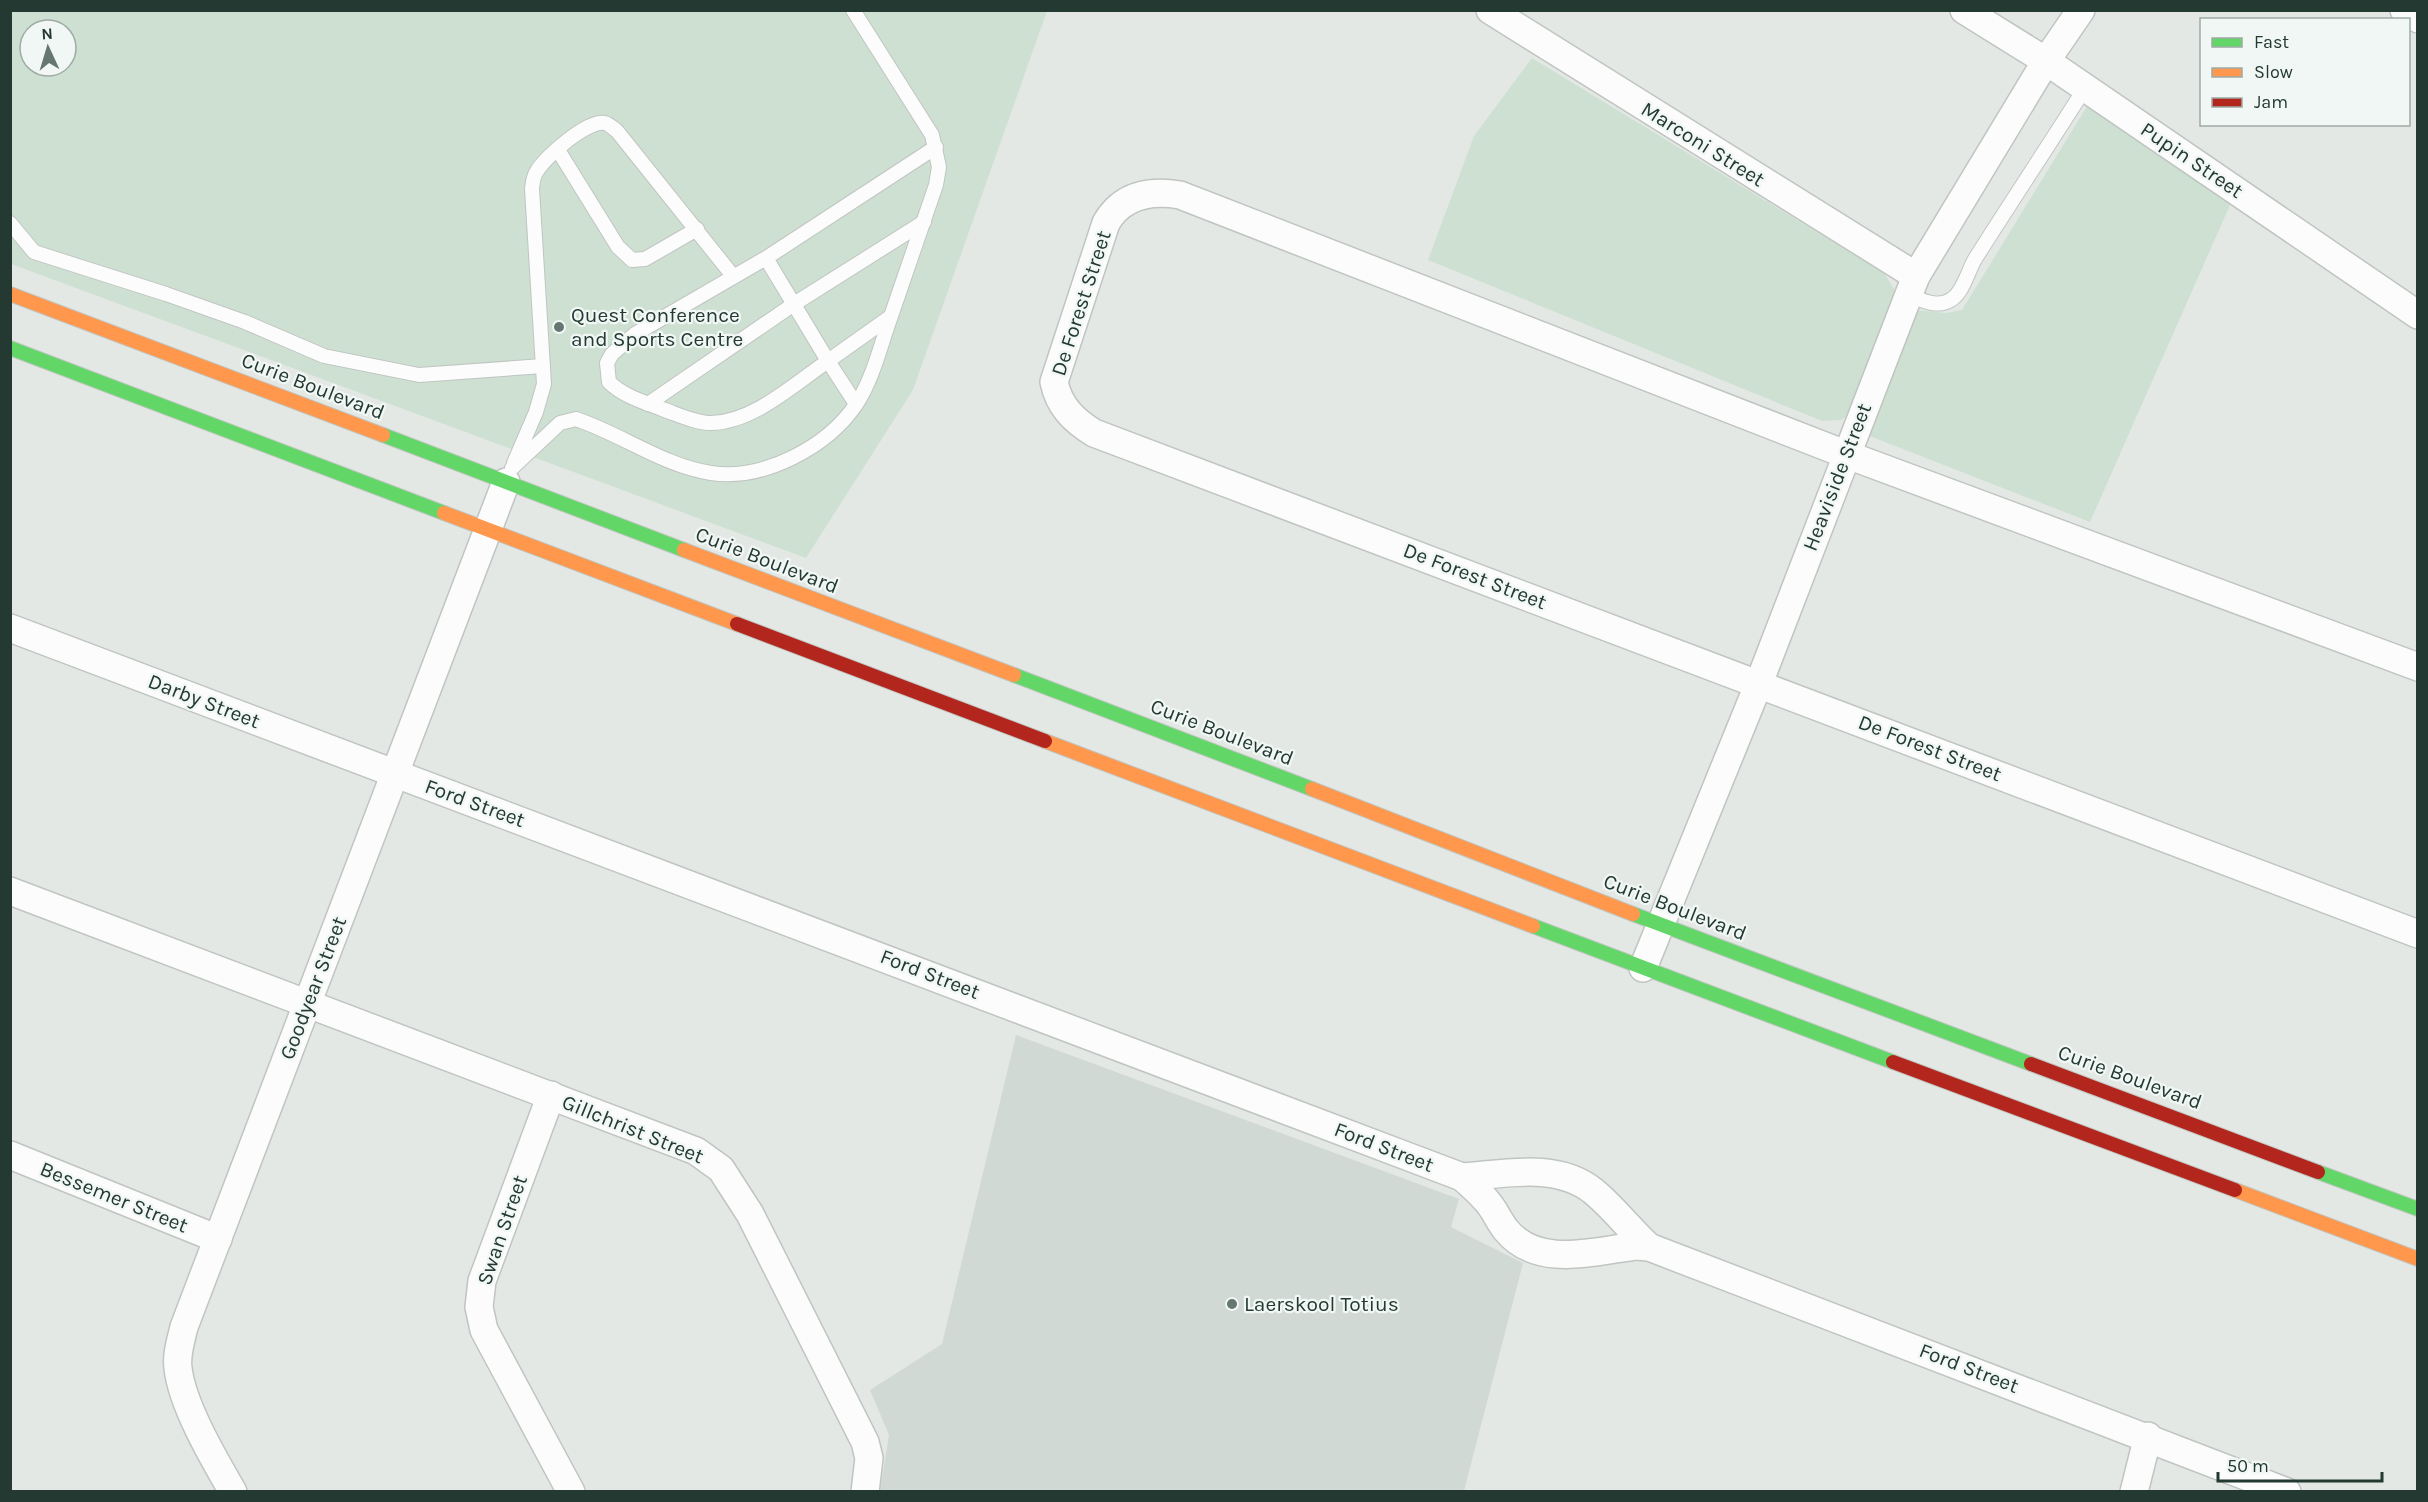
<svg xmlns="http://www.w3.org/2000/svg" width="2428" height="1502" viewBox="0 0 2428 1502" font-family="Karla,sans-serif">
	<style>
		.built { fill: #d1d9d5 }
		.green { fill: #cee0d2; fill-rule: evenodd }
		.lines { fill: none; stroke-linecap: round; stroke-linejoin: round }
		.lane-casing { stroke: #c0c5c2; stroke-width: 16 }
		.street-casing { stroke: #c0c5c2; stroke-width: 30 }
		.fast-casing { stroke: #c0c6c2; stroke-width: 16 }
		.slow-casing { stroke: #c0c6c2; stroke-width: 16 }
		.jam-casing { stroke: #c0c6c2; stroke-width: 16 }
		.lane { stroke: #fbfcfb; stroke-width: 14 }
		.street { stroke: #fbfcfb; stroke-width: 27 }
		.fast { stroke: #63d668; stroke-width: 14 }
		.slow { stroke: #ff974d; stroke-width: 14 }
		.jam { stroke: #b3261e; stroke-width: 14 }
		.poi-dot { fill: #667671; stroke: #f1f7f4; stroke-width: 2 }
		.labels { text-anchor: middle; stroke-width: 4.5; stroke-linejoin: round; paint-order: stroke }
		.street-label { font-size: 21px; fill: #233932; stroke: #f1f7f4 }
		.poi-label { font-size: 21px; fill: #233932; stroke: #f1f7f4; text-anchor: start }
	</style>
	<rect width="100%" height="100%" fill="#e3e8e5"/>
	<!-- built -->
	<polygon class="built" points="1016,1035 1459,1199 1451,1227 1523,1263 1464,1491 880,1491 889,1435 870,1390 942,1344"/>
	<!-- green -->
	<g class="green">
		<path d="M10 11H1047L913 390 806 558 11 264ZM30 30H66V66H30Z"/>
		<polygon points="1532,58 1884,273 1894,289 1896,301 1854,411 1841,420 1822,421 1428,260 1474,136"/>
		<polygon points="2089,103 2234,196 2090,522 1867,435 1915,310 1946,313 1962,310"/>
	</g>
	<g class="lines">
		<defs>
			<g id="lane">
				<polyline points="558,150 618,247 632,260 645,259 697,229"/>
				<polyline points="10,223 34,252 166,294 245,322 324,356 419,375 543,366"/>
				<path d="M766 258 828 361C794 384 754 422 711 423 695 423 677 414 662 409 644 402 623 396 609 382L607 363 612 354 635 334 766 258 936 147"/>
				<path d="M1908 295C1922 300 1938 309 1952 299 1963 292 1968 271 1975 259 2011 202 2049 145 2085 88"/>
				<polyline points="648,404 794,304 924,222"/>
				<polyline points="856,404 828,361 890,317"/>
				<path d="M514 463 536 412 544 384 532 189C533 182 533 176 537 171 545 157 588 119 605 123 609 124 614 129 617 131L733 276"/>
				<path d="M512 468 560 423 576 419C621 434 664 466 711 473 763 481 828 447 857 403 873 378 880 347 890 319 905 274 921 230 936 185L939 167 932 135 853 10"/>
			</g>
			<g id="street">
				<polyline points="1490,10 1916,276"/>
				<polyline points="1964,10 2046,61 2418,315"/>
				<polyline points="2404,10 2418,19"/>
				<path d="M10 628 1462 1177C1470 1184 1478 1191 1485 1199 1494 1208 1498 1220 1506 1230 1538 1269 1594 1251 1636 1246L1649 1247 2287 1492"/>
				<path d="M2418 667 1845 454 1180 195C1150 190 1122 195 1106 223L1054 382C1059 406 1073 420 1094 433L2418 934"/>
				<polyline points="10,891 696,1151 721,1169 750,1214 865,1442 869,1458 865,1492"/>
				<polyline points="1643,968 1759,683 1916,276 2046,61 2081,10"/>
				<polyline points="551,1095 482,1281 479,1307 484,1330 571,1492"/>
				<polyline points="10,1155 218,1239"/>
				<path d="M1462 1177C1505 1174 1557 1162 1593 1191 1613 1207 1630 1230 1649 1247"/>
				<path d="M233 1492C214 1459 182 1405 178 1368 176 1355 181 1340 184 1327L506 482"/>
				<polyline points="2134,1492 2148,1436"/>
			</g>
			<g id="fast">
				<polyline points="10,348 444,513"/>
				<polyline points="383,435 684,550"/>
				<polyline points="1014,675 1312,789"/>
				<polyline points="1633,914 2031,1064"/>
				<polyline points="1533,926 1893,1062"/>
				<polyline points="2318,1172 2418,1209"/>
			</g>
			<g id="slow">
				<polyline points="10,294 383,435"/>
				<polyline points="444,513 737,624"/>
				<polyline points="684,550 1014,675"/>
				<polyline points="1045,741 1533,926"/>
				<polyline points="1312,789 1633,914"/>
				<polyline points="2235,1190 2418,1259"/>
			</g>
			<g id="jam">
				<polyline points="737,624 1045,741"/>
				<polyline points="1893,1062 2235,1190"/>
				<polyline points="2031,1064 2318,1172"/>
			</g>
		</defs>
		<!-- lane casing -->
		<use href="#lane" class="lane-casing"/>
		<!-- street casing -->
		<use href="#street" class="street-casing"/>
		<!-- fast casing -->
		<use href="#fast" class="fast-casing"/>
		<!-- slow casing -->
		<use href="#slow" class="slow-casing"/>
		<!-- jam casing -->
		<use href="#jam" class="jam-casing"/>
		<!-- lane -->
		<use href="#lane" class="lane"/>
		<!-- street -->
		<use href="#street" class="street"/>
		<!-- fast -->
		<use href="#fast" class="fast"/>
		<!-- slow -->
		<use href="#slow" class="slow"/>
		<!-- jam -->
		<use href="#jam" class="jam"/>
	</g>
	<!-- markers -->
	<g class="poi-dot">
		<circle cx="559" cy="327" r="6"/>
		<circle cx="1232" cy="1304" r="6"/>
	</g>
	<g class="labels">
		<!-- street labels -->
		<g class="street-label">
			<text transform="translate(1703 144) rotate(32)" y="7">Marconi Street</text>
			<text transform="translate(2192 160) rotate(34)" y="7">Pupin Street</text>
			<text transform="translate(1081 303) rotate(-72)" y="7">De Forest Street</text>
			<text transform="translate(313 386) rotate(21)" y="7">Curie Boulevard</text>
			<text transform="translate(1837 477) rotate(-69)" y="7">Heaviside Street</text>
			<text transform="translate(767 560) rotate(21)" y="7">Curie Boulevard</text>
			<text transform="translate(1475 576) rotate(21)" y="7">De Forest Street</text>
			<text transform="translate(204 701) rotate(21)" y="7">Darby Street</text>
			<text transform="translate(1222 732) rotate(21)" y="7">Curie Boulevard</text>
			<text transform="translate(1930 748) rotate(21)" y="7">De Forest Street</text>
			<text transform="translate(475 803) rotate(20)" y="7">Ford Street</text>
			<text transform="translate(1675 907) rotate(21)" y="7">Curie Boulevard</text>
			<text transform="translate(930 974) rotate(21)" y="7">Ford Street</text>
			<text transform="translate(313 988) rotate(-69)" y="7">Goodyear Street</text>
			<text transform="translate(2130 1077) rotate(20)" y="7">Curie Boulevard</text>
			<text transform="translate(633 1129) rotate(22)" y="7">Gillchrist Street</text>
			<text transform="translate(1384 1147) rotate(21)" y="7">Ford Street</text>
			<text transform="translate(114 1197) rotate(22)" y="7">Bessemer Street</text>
			<text transform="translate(502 1230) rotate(-71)" y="7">Swan Street</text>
			<text transform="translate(1969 1368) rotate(21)" y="7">Ford Street</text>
		</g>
		<!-- poi labels -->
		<g class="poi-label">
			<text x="571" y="322">Quest Conference<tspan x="571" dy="24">and Sports Centre</tspan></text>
			<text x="1244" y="1311">Laerskool Totius</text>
		</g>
	</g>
	<!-- border -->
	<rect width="2428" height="1502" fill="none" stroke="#233932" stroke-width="24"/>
	<!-- legend -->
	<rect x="2200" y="18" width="210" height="108" fill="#f1f7f4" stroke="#9faba6" stroke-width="1.5"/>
	<rect x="2212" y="38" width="30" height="9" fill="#63d668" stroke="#9faba6" stroke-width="1.5"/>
	<text x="2254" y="48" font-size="18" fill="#233932">Fast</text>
	<rect x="2212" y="68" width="30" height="9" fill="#ff974d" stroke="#9faba6" stroke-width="1.5"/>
	<text x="2254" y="78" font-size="18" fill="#233932">Slow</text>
	<rect x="2212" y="98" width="30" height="9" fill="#b3261e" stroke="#9faba6" stroke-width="1.5"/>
	<text x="2254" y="108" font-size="18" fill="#233932">Jam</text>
	<!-- north arrow -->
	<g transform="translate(48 48) rotate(356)"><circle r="28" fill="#f1f7f4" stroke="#9faba6" stroke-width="1.5"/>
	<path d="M0-4.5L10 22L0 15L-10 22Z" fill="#667671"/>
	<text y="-9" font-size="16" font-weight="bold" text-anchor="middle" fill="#233932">N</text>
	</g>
	<!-- scale -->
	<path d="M2218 1472v9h164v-9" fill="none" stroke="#233932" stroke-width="3"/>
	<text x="2227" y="1472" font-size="18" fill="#233932" stroke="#f1f7f4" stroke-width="4.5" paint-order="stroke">50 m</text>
</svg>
